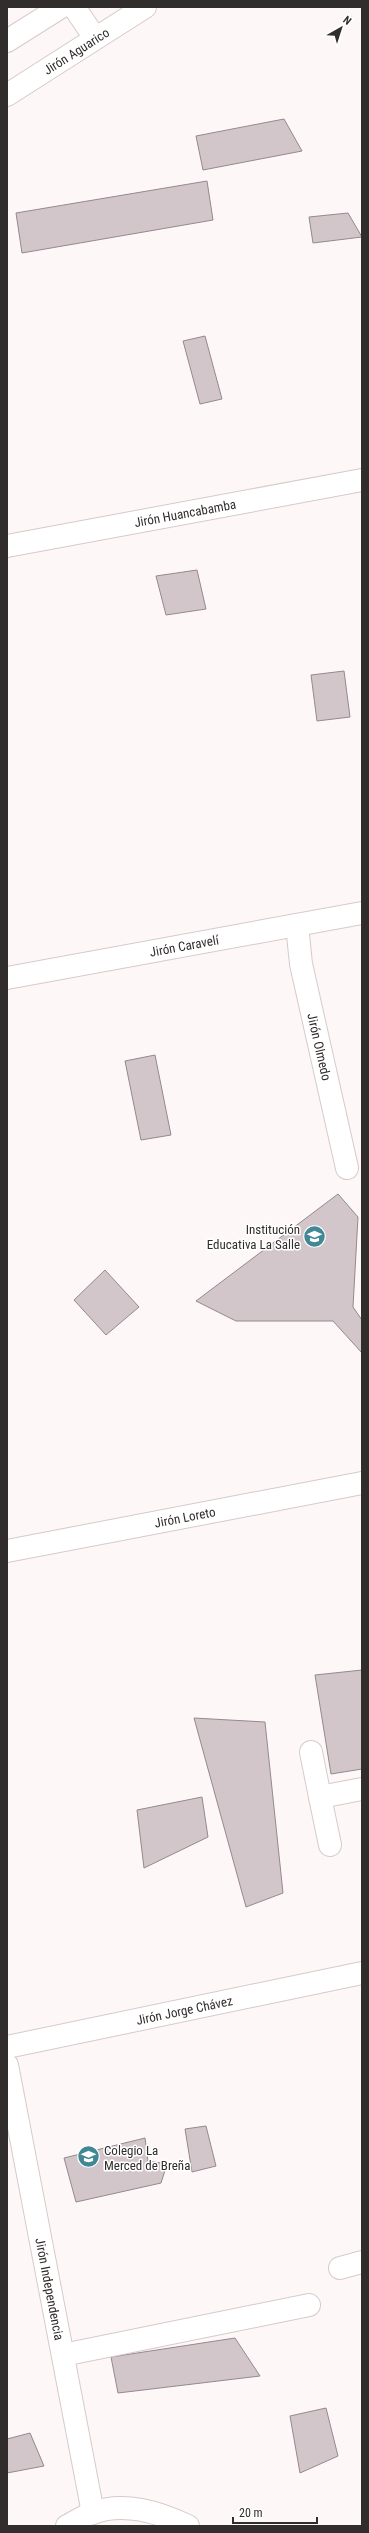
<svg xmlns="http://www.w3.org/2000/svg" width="369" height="2533" viewBox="0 0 369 2533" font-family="'Roboto Condensed',sans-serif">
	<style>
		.building { fill: #d2c6cb; stroke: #95898e }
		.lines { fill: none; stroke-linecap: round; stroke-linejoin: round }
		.minor-casing { stroke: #d8cac9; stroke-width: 24 }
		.minor { stroke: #fff; stroke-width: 22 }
		.labels { text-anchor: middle; stroke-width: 3; stroke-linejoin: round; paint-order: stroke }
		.street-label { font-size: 13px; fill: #322d2d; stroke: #fff }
		.poi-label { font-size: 13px; fill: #322d2d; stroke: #fff; text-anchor: end }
	</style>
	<rect width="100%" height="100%" fill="#fdf7f7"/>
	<!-- building -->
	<g class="building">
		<polygon points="284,119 302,151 203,170 196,136"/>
		<polygon points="207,181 213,220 22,253 16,213"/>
		<polygon points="348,213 362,237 313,243 309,217"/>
		<polygon points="205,336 222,399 200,404 183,341"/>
		<polygon points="197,570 206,609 166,615 156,576"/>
		<polygon points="344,671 350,717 317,721 311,675"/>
		<polygon points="155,1055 171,1135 141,1140 125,1061"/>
		<polygon points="338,1194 358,1217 353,1307 362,1320 362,1353 333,1321 236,1321 196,1301"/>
		<polygon points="105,1270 139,1307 106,1335 74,1300"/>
		<polygon points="362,1670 362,1769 331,1774 315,1675"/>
		<polygon points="194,1718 265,1722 283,1893 246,1907"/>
		<polygon points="202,1797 208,1837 144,1868 137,1810"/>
		<polygon points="206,2126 216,2166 192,2172 185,2129"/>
		<polygon points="145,2138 148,2161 167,2164 161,2183 76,2202 64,2158"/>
		<polygon points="235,2338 260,2376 118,2393 111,2357"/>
		<polygon points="326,2408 338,2456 300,2473 290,2416"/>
		<polygon points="30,2433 44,2466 7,2473 7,2439"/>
	</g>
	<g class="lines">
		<defs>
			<g id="minor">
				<polyline points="74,7 95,38"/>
				<polyline points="7,41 61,7"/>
				<path id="s1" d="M7 95 145 7"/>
				<path id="s2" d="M7 546 362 480"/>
				<path id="s3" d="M297 925 301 964 347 1168"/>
				<path id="s4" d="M7 978 362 913"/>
				<path id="s5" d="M7 1551 362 1483"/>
				<polyline points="311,1752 320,1797"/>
				<polyline points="330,1845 320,1797 362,1789"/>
				<path id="s6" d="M7 2047 362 1973"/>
				<path id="s7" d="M7 2065 93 2513"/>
				<polyline points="340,2268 362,2262"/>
				<polyline points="63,2355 309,2305"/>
				<path d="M67 2526C75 2522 84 2516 92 2513 124 2501 158 2512 188 2526"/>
			</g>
		</defs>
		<!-- minor casing -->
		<use href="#minor" class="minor-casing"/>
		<!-- minor -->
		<use href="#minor" class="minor"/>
	</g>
	<!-- icons -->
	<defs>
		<symbol id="school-disc" viewBox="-11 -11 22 22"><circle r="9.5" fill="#428794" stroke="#fff"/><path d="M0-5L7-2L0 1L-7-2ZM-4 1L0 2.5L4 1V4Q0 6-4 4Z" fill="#fff"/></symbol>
	</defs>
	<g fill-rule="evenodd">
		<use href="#school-disc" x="302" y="1224" width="25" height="25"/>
		<use href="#school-disc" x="76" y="2144" width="25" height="25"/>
	</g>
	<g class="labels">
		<!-- street labels -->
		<g class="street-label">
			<text dy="5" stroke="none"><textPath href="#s1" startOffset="82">Jirón Aguarico</textPath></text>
			<text dy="5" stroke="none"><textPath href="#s2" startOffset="181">Jirón Huancabamba</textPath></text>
			<text dy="5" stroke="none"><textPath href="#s4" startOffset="180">Jirón Caravelí</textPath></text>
			<text dy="5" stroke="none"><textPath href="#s3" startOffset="124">Jirón Olmedo</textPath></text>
			<text dy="5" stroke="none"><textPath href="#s5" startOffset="181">Jirón Loreto</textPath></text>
			<text dy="5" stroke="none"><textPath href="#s6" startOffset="181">Jirón Jorge Chávez</textPath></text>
			<text dy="5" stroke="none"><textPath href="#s7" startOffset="228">Jirón Independencia</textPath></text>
		</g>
		<!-- poi labels -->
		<g class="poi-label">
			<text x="300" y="1234">Institución<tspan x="300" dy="15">Educativa La Salle</tspan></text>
			<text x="104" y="2155" text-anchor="start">Colegio La<tspan x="104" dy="15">Merced de Breña</tspan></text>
		</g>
	</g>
	<!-- border -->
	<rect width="369" height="2533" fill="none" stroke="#322d2d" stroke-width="16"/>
	<!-- north arrow -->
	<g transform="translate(341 28) rotate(39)" stroke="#ffffff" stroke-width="3" paint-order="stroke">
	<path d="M0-3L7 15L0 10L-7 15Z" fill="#322d2d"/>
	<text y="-6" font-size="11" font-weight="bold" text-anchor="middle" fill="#322d2d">N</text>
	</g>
	<!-- scale -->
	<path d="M233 2517v6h84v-6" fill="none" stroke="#322d2d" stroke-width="2"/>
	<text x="239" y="2517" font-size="12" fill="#322d2d" stroke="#ffffff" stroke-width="3" paint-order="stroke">20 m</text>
</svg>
